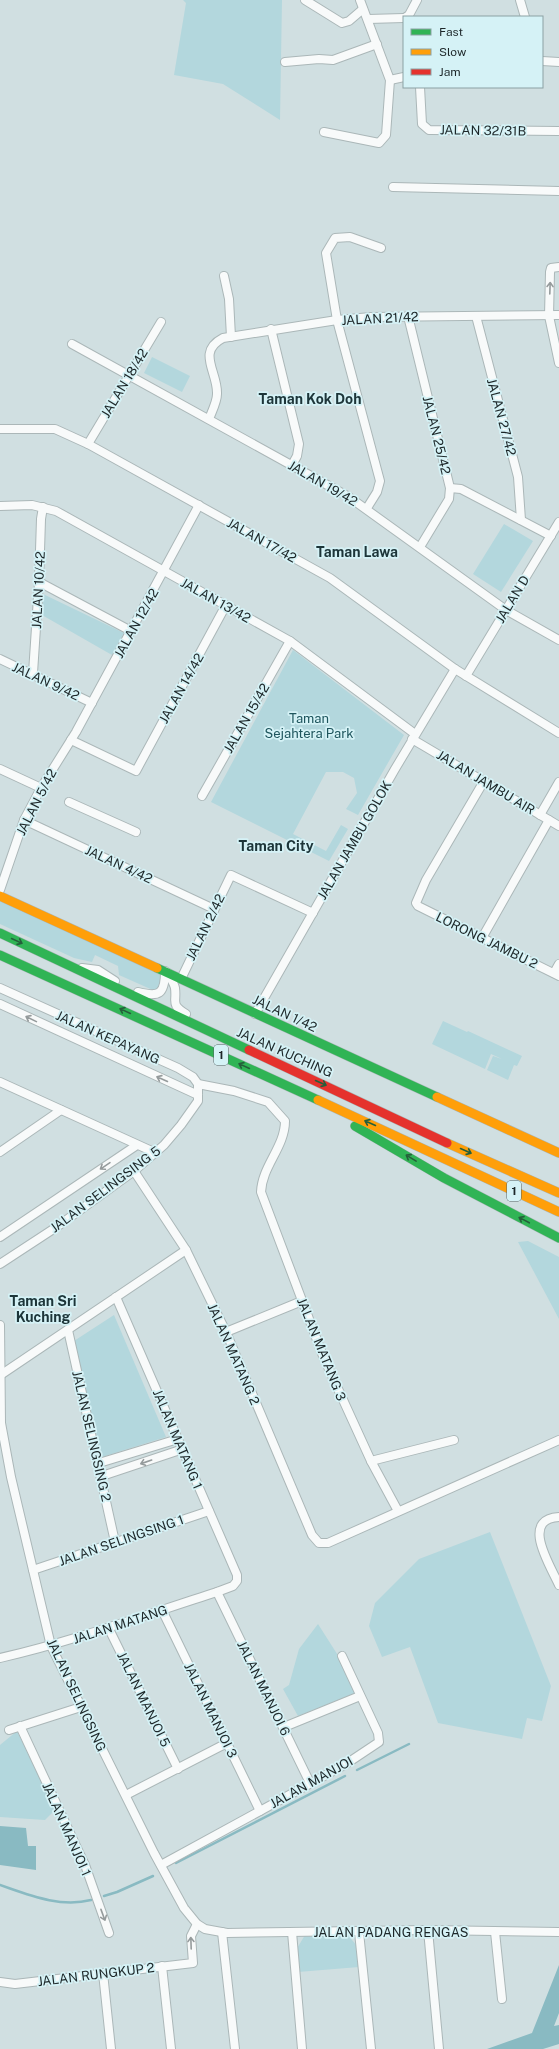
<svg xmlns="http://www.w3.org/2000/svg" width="559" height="2049" viewBox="0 0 559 2049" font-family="'Public Sans',sans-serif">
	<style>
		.green { fill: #b3d7dd }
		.water { fill: #89bac2 }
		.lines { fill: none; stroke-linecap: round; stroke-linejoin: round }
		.stream { stroke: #89bac2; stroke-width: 2.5 }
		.street-casing { stroke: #abb7b8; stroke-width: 10 }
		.fast-casing { stroke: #abb7b8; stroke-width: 10 }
		.slow-casing { stroke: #abb7b8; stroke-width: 10 }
		.jam-casing { stroke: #abb7b8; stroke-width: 10 }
		.street { stroke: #f8fafa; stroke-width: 8 }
		.fast { stroke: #30b455; stroke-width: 9 }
		.slow { stroke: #ff9f0a; stroke-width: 9 }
		.jam { stroke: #e5322d; stroke-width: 9 }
		.oneway { stroke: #959b9c }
		.oneway2 { stroke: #255f3b }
		.labels { text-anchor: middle; stroke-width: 3.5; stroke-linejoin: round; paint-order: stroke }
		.shield { fill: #d5f2f6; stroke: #546466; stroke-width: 1 }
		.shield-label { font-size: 12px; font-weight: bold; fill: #1d2729 }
		.street-label { font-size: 13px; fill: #1d2729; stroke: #d5f2f6 }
		.park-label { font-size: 13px; fill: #1e555d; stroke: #d5f2f6 }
		.neighbourhood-label { font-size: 14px; font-weight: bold; fill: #1d3539; stroke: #d5f2f6 }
	</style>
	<rect width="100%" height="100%" fill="#d0dfe1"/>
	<!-- green -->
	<g class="green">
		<polygon points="183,0 282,0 280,120 223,84 174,75 186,3"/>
		<polygon points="152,357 190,376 182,392 144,373"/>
		<polygon points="504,524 533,541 501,592 473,574"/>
		<polygon points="43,594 124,633 112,655 42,615"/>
		<polygon points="293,650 404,735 358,815 346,809 357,793 354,778 343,772 326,772 293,834 326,851 341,825 348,829 329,861 211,802"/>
		<polygon points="0,900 166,976 155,991 119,975 118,966 95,955 92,962 74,958 0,924"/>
		<polygon points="443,1021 467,1032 468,1031 522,1056 517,1066 514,1065 508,1080 487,1070 493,1056 502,1059 491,1054 485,1069 432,1044"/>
		<polygon points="528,1241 559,1257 559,1319 518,1242"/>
		<polygon points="114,1315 166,1437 102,1457 74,1341"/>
		<polygon points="490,1532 551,1686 542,1721 527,1718 522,1739 438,1723 410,1647 382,1657 369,1626 375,1603 419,1559"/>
		<polygon points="318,1624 339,1657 355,1693 298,1716 283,1689 289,1685 299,1649"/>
		<polygon points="17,1731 55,1810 45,1820 0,1817 0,1745"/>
		<polygon points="347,1934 357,1946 359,1967 298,1972 296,1950 305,1935"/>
	</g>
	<!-- water -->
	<g class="water">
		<polygon points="0,1826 26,1828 28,1846 36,1846 36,1870 0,1865"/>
		<polygon points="559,1965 559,2013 554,2026 559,2025 559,2044 543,2049 487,2049 532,2033"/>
	</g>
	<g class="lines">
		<!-- stream -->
		<g class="stream">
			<polyline points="357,1770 409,1744"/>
			<polyline points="176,1863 345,1776"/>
			<path d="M0 1885C29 1895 60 1908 91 1900"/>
			<polyline points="104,1896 117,1892 153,1876"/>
		</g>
		<defs>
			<g id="street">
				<polyline points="305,0 342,23 349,21 363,9"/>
				<polyline points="520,0 525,17"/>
				<polyline points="406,17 409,15 417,0"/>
				<polyline points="368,19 404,18"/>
				<polyline points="542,61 559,62"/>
				<polyline points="285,62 319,59 333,60 377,44"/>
				<polyline points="390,80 404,77"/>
				<polyline points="420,87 422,124 429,130 559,131"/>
				<polyline points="324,132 379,143 386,135 390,80 360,0"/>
				<polyline points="393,187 559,191"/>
				<polyline points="559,267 551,268 550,272 549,316 559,363"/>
				<polyline points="224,276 229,299 231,337"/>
				<polyline points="408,316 450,488 449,499 420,547"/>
				<polyline points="476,316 518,477 521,520"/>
				<polyline points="271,329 299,444 297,456 292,465"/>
				<polyline points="72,344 349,497 506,610 559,640"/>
				<path d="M209 419C212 411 217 402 217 394 218 372 196 352 223 338L337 320 371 317 559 315"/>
				<polyline points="0,429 55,429 88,444 330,578 455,669 559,733"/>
				<polyline points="88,444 161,322"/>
				<polyline points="450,488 461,489 551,536"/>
				<polyline points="0,506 32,505 56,511 290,641 415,734"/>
				<polyline points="367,508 377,492 380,481 337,320 326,253 335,238 350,237 381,248"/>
				<polyline points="39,582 131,631"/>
				<polyline points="0,659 92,703"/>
				<polyline points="33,673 39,582 41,519 43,507"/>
				<polyline points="466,676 559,522"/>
				<polyline points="412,739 559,826"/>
				<polyline points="71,740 136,771 226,605"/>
				<polyline points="0,769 41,788"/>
				<polyline points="484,781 426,880 416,903 418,906 559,976"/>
				<polyline points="202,796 290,641"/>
				<polyline points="69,802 136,832"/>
				<polyline points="540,815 559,782"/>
				<polyline points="24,820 214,909"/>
				<polyline points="0,890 24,820 41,788 76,732 199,505"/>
				<polyline points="482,938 549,820"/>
				<polyline points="82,968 98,970 115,981"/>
				<path d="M168 973C170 978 174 983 175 988 177 1003 170 1004 186 1014"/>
				<polyline points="554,973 559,964"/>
				<polyline points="181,979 231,875 313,913"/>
				<polyline points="0,988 178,1068 193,1077 198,1084 198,1101 181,1125 164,1145 134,1171 58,1226 0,1264"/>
				<path d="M138 992C159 997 165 995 165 971"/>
				<polyline points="0,1004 198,1095"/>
				<polyline points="255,1014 395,769 455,669"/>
				<polyline points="0,1082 156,1153"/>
				<path d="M198 1084 234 1091 268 1102 285 1121C285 1147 262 1166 261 1192L323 1356 371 1461 398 1511"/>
				<polyline points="0,1152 61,1110"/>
				<polyline points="134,1171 186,1250 226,1332 312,1535 319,1543 328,1543 559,1440"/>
				<polyline points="0,1237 137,1145"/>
				<polyline points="0,1325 1,1423 11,1477 51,1646 154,1853 184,1908 197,1924 205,1929 227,1933 428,1930 559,1932"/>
				<polyline points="68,1330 115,1542"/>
				<polyline points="226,1332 302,1301"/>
				<polyline points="2,1374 186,1250"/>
				<polyline points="371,1461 454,1440"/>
				<polyline points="99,1463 178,1439"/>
				<polyline points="102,1476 183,1449"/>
				<path d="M559 1517C520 1519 550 1565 559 1585"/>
				<polyline points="33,1570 209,1511"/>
				<polyline points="217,1592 310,1783"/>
				<polyline points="162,1610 260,1811"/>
				<polyline points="109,1629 178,1769"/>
				<path d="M0 1658C74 1641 145 1615 217 1592L233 1586 237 1581V1575L116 1297"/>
				<polyline points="20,1726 85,1865 109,1933"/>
				<polyline points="284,1727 360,1696"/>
				<polyline points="9,1730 81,1707"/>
				<polyline points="126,1795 227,1743"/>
				<polyline points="161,1865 346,1764 379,1742 378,1733 342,1656"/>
				<polyline points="428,1930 439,2049"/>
				<polyline points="222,1932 235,2049"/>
				<polyline points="292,1932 302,2049"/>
				<polyline points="359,1932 371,2049"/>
				<polyline points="495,1932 502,1999"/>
				<polyline points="162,1966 171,2049"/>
				<polyline points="103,1973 111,2049"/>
				<polyline points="0,1982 15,1984 193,1963 191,1936 197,1924"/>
			</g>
			<g id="fast">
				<polyline points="0,933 249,1050"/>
				<polyline points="0,955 318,1100"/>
				<polyline points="157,968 437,1097"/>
				<polyline points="355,1126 444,1178 559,1238"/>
			</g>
			<g id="slow">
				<polyline points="0,896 157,968"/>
				<polyline points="437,1097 559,1153"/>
				<polyline points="318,1100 559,1212"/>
				<polyline points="447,1143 559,1193"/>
			</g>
			<polyline id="jam" points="249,1050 447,1143"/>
		</defs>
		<!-- street casing -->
		<use href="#street" class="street-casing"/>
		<!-- fast casing -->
		<use href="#fast" class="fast-casing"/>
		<!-- slow casing -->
		<use href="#slow" class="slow-casing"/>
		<!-- jam casing -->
		<use href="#jam" class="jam-casing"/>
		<!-- street -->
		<use href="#street" class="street"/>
		<!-- fast -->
		<use href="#fast" class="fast"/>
		<!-- slow -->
		<use href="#slow" class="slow"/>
		<!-- jam -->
		<use href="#jam" class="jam"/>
	</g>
	<!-- one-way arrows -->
	<defs><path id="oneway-shaft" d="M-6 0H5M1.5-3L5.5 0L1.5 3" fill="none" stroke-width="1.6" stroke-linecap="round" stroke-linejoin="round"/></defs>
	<g class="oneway">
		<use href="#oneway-shaft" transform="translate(550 288) rotate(-88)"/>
		<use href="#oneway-shaft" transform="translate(31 1019) rotate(-154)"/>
		<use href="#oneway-shaft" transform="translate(162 1079) rotate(-156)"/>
		<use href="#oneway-shaft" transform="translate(105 1166) rotate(146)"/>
		<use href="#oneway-shaft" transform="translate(146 1462) rotate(161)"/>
		<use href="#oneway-shaft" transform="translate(103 1915) rotate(70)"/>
		<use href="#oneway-shaft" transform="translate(191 1943) rotate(-92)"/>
	</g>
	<g class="oneway2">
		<use href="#oneway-shaft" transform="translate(17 941) rotate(25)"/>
		<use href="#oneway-shaft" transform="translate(125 1011) rotate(-155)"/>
		<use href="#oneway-shaft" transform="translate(244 1066) rotate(-155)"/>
		<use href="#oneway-shaft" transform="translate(321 1083) rotate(24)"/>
		<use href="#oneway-shaft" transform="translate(370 1123) rotate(-156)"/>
		<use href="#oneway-shaft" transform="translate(466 1151) rotate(24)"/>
		<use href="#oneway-shaft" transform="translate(411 1158) rotate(-149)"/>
		<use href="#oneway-shaft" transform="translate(524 1220) rotate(-152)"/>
	</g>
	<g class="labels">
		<!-- shield labels -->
		<g class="shield">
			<rect x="214" y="1045" width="14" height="20" rx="3"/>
			<rect x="507" y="1181" width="14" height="20" rx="3"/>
		</g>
		<g class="shield-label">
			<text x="221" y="1059">1</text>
			<text x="514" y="1195">1</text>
		</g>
		<!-- street labels -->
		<g class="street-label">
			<text transform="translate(483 130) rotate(1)" y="5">JALAN 32/31B</text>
			<text transform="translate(380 318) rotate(-3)" y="5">JALAN 21/42</text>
			<text transform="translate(124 383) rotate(-59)" y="5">JALAN 18/42</text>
			<text transform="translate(502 417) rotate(75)" y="5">JALAN 27/42</text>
			<text transform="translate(437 435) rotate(76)" y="5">JALAN 25/42</text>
			<text transform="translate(323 483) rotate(30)" y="5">JALAN 19/42</text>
			<text transform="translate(262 540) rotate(29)" y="5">JALAN 17/42</text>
			<text transform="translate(38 590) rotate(-87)" y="5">JALAN 10/42</text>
			<text transform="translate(512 599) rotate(-59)" y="5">JALAN D</text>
			<text transform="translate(216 600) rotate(29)" y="5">JALAN 13/42</text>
			<text transform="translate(136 623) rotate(-61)" y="5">JALAN 12/42</text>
			<text transform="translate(46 681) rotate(25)" y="5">JALAN 9/42</text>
			<text transform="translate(181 688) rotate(-61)" y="5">JALAN 14/42</text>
			<text transform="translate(246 718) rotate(-60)" y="5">JALAN 15/42</text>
			<text transform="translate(486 782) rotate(31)" y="5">JALAN JAMBU AIR</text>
			<text transform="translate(36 802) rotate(-63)" y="5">JALAN 5/42</text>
			<text transform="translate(354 840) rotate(-60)" y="5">JALAN JAMBU GOLOK</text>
			<text transform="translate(119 864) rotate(25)" y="5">JALAN 4/42</text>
			<text transform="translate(205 927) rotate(-64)" y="5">JALAN 2/42</text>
			<text transform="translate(487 940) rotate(26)" y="5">LORONG JAMBU 2</text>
			<text transform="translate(285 1013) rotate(25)" y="5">JALAN 1/42</text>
			<text transform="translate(108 1037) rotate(24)" y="5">JALAN KEPAYANG</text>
			<text transform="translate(285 1052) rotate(24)" y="5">JALAN KUCHING</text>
			<text transform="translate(105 1189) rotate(-37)" y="5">JALAN SELINGSING 5</text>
			<text transform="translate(322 1349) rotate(68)" y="5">JALAN MATANG 3</text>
			<text transform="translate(234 1354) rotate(66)" y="5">JALAN MATANG 2</text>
			<text transform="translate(92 1436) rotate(77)" y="5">JALAN SELINGSING 2</text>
			<text transform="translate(178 1439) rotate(67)" y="5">JALAN MATANG 1</text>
			<text transform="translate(121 1540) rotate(-19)" y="5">JALAN SELINGSING 1</text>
			<text transform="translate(120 1624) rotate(-18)" y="5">JALAN MATANG</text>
			<text transform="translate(264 1688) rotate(64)" y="5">JALAN MANJOI 6</text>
			<text transform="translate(77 1695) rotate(65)" y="5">JALAN SELINGSING</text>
			<text transform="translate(144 1699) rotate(64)" y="5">JALAN MANJOI 5</text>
			<text transform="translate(211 1710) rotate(64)" y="5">JALAN MANJOI 3</text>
			<text transform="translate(311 1782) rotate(-29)" y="5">JALAN MANJOI</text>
			<text transform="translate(67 1829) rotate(66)" y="5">JALAN MANJOI 1</text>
			<text x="391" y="1937">JALAN PADANG RENGAS</text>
			<text transform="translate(96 1974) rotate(-7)" y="5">JALAN RUNGKUP 2</text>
		</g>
		<!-- park labels -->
		<g class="park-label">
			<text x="309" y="723">Taman<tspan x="309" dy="15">Sejahtera Park</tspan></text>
		</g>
		<!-- neighbourhood labels -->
		<g class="neighbourhood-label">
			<text x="310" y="404">Taman Kok Doh</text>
			<text x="357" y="557">Taman Lawa</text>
			<text x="276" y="851">Taman City</text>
			<text x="43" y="1306">Taman Sri<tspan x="43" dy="16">Kuching</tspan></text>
		</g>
	</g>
	<!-- legend -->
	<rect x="403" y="16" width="140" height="72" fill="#d5f2f6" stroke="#8ba1a4"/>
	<rect x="411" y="29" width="20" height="6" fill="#30b455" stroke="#8ba1a4"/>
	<text x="439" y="36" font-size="12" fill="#1d2729">Fast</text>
	<rect x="411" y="49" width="20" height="6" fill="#ff9f0a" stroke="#8ba1a4"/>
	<text x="439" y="56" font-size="12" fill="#1d2729">Slow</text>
	<rect x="411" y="69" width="20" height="6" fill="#e5322d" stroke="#8ba1a4"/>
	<text x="439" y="76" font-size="12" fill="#1d2729">Jam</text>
</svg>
